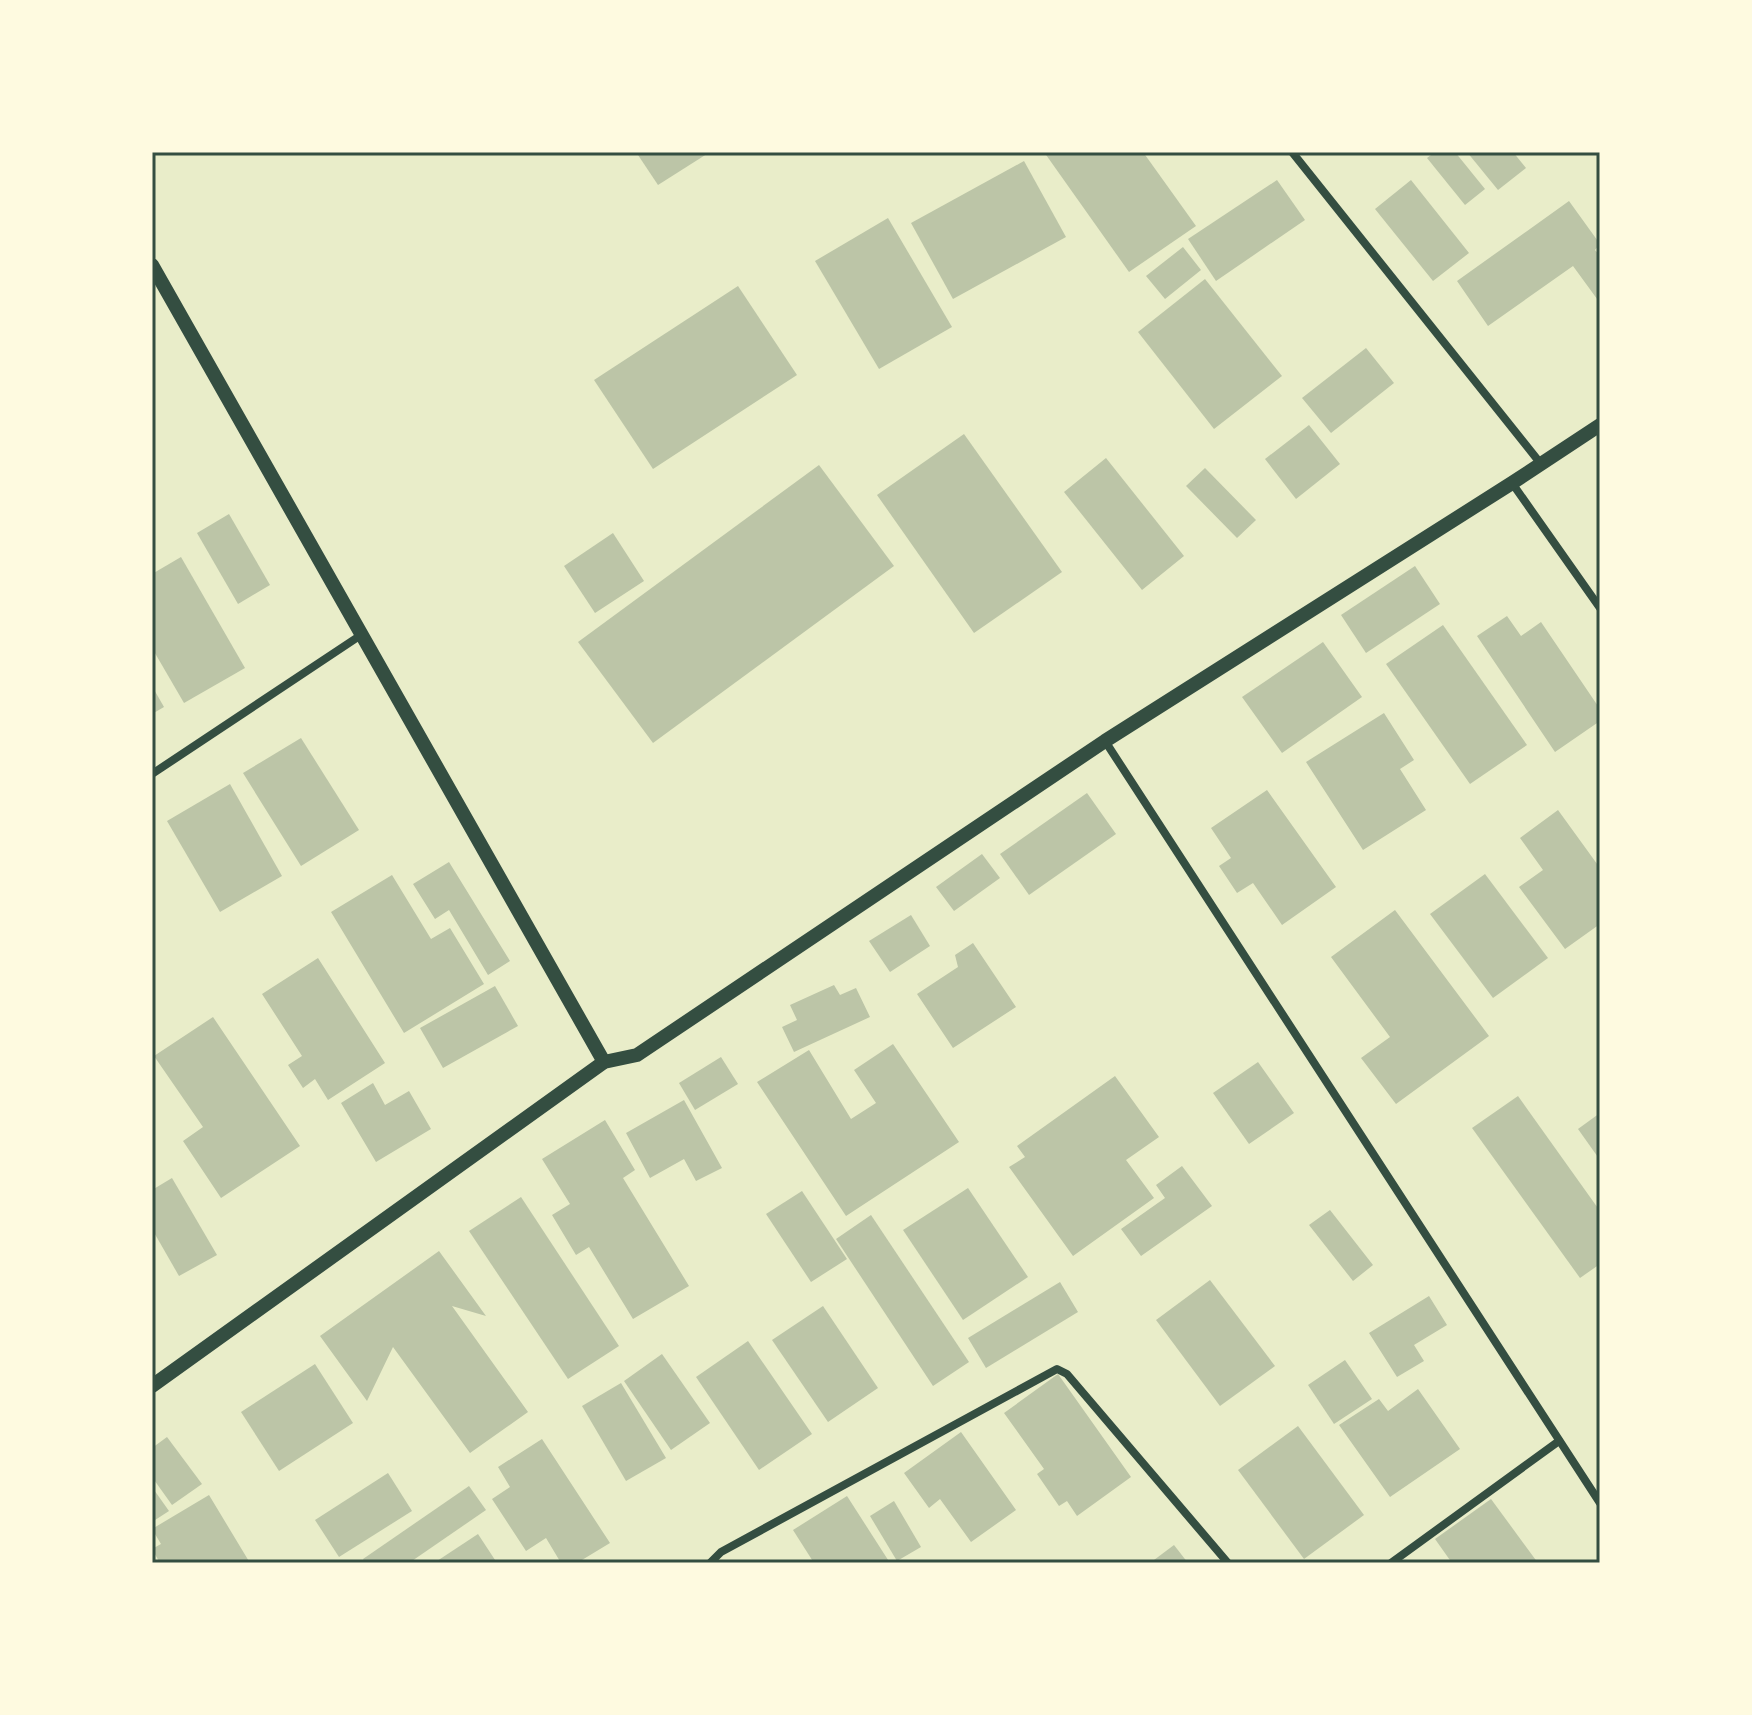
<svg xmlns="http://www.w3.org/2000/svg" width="1752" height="1715" viewBox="0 0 1752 1715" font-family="'Golos Text',sans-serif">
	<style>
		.building { fill: #bcc5a7 }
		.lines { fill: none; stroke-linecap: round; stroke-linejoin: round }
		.minor { stroke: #344e41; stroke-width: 8 }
		.tertiary { stroke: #344e41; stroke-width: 14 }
		.neatline { fill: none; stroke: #344e41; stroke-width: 3 }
	</style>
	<rect width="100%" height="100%" fill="#e9edc9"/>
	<!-- building -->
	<g class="building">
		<polygon points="636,152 710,152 658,185"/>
		<polygon points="1044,152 1143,152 1196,226 1129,272"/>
		<polygon points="1435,152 1455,152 1485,189 1465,205 1427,158"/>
		<polygon points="1467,152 1513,152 1526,168 1498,190"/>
		<polygon points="1024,161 1066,237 953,299 911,223"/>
		<polygon points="1277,180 1305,220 1216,281 1188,239"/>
		<polygon points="1411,180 1469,253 1433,281 1375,209"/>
		<polygon points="1569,201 1600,244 1595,250 1600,256 1600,303 1573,266 1488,326 1457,281"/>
		<polygon points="888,218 952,327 879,369 815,261"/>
		<polygon points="1183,247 1201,270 1165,299 1146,276"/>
		<polygon points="1205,279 1282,376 1214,429 1138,332"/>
		<polygon points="738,286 797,375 653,469 594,380"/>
		<polygon points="1366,348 1394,383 1331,433 1302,398"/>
		<polygon points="1309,425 1340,464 1296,499 1265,459"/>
		<polygon points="964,434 1062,572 974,633 877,495"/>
		<polygon points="1106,458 1184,556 1142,590 1064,492"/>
		<polygon points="819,465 894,566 653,743 578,642"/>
		<polygon points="1205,468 1256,520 1237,538 1186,486"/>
		<polygon points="229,514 270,585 238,604 197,533"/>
		<polygon points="613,533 644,581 595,613 564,566"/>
		<polygon points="181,557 245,668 184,703 152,648 152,574"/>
		<polygon points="1415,566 1440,604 1366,653 1341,615"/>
		<polygon points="1507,616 1521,636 1541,622 1600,709 1600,721 1555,752 1477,636"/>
		<polygon points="1443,625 1527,745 1470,784 1386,664"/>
		<polygon points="1323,642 1362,697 1282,753 1242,697"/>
		<polygon points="152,686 164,707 152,714"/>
		<polygon points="1384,713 1414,760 1400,769 1426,810 1363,850 1306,762"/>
		<polygon points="301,738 359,830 301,866 243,773"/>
		<polygon points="230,784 282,876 220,912 167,821"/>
		<polygon points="1267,790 1336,887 1282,925 1253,883 1237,893 1219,866 1231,858 1211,828"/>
		<polygon points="1087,793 1116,834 1029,895 1000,854"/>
		<polygon points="1558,810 1600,868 1600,924 1565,949 1519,887 1543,870 1520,838"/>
		<polygon points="982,854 1000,878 954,911 936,887"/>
		<polygon points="449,862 510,961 488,975 449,910 435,919 413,884"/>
		<polygon points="1485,874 1548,958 1493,998 1430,914"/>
		<polygon points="392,875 431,939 450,928 484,984 404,1033 331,912"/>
		<polygon points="1395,910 1489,1036 1396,1104 1361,1058 1390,1037 1331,957"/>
		<polygon points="911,915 930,946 890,972 869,941"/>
		<polygon points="973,943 1016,1007 953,1048 917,994 958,967 955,955"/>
		<polygon points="318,958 385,1063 328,1100 315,1079 303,1088 288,1065 302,1056 262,994"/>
		<polygon points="834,985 840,995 856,988 870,1017 794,1052 782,1027 797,1020 790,1005"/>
		<polygon points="495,986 518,1026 443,1068 420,1028"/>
		<polygon points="213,1017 300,1146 221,1198 183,1141 203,1127 154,1056"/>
		<polygon points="893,1044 959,1142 846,1216 757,1082 809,1050 851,1119 876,1103 854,1070"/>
		<polygon points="721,1057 738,1084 695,1110 679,1083"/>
		<polygon points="1258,1062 1294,1113 1249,1144 1213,1093"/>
		<polygon points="1115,1076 1159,1137 1126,1160 1154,1198 1073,1256 1009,1167 1025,1157 1017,1146"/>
		<polygon points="373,1083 385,1105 409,1091 431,1129 376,1162 341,1103"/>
		<polygon points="1518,1096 1600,1211 1600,1264 1580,1278 1472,1128"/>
		<polygon points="684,1100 722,1168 696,1181 684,1159 650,1178 626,1133"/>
		<polygon points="1600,1113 1600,1160 1578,1129"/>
		<polygon points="605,1120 635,1170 623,1178 689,1286 633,1319 589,1247 576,1255 552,1215 570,1204 542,1159"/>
		<polygon points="1182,1166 1212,1206 1141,1256 1121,1229 1165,1198 1156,1185"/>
		<polygon points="172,1178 217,1255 179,1276 152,1229 152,1190"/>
		<polygon points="968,1188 1028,1277 963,1320 903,1230"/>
		<polygon points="802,1191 847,1259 811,1282 766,1214"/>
		<polygon points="521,1197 619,1346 568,1379 469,1231"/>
		<polygon points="1330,1210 1373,1265 1353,1281 1309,1225"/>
		<polygon points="871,1215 969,1362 933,1386 836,1239"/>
		<polygon points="439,1251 486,1316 452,1306 528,1412 470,1453 393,1347 367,1401 320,1336"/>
		<polygon points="1210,1280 1275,1366 1220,1406 1156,1320"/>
		<polygon points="1060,1282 1078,1312 986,1368 968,1338"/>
		<polygon points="1429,1296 1447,1325 1414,1345 1424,1361 1397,1377 1369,1333"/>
		<polygon points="823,1306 878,1388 828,1422 772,1340"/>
		<polygon points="748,1341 812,1434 759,1470 696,1377"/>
		<polygon points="662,1354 710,1423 671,1450 624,1381"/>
		<polygon points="1345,1360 1372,1399 1334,1424 1308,1385"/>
		<polygon points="315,1364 353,1423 279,1471 241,1412"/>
		<polygon points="1058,1374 1131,1477 1077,1516 1067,1501 1059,1506 1037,1474 1044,1469 1004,1413"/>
		<polygon points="621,1383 666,1458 626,1481 582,1406"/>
		<polygon points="1418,1389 1460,1449 1390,1497 1339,1425 1379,1399 1388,1411"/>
		<polygon points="1298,1426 1364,1515 1304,1559 1238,1470"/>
		<polygon points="961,1432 1016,1510 971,1542 940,1499 929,1508 904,1473"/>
		<polygon points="167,1437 202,1484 172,1505 152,1477 152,1448"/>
		<polygon points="542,1439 610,1543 577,1563 561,1563 546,1538 526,1551 492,1499 510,1487 498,1467"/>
		<polygon points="388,1473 412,1511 339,1557 315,1520"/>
		<polygon points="469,1486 486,1510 409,1563 365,1563 363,1559"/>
		<polygon points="152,1487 169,1511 152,1522"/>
		<polygon points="209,1495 250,1563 160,1563 152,1549 161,1544 152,1529"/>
		<polygon points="847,1496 890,1563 814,1563 793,1530"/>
		<polygon points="1491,1499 1538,1563 1452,1563 1435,1539"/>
		<polygon points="894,1501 921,1547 897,1561 870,1516"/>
		<polygon points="478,1534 497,1563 434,1563"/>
		<polygon points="1174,1545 1188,1563 1150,1563"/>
	</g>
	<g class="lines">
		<!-- minor -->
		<g class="minor">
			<polyline points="1292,152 1541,464"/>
			<polyline points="1512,483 1600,608"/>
			<polyline points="1105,741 1600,1503"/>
			<polyline points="152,774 361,635"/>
			<polyline points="710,1563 721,1552 1057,1369 1067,1374 1228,1563"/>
			<polyline points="1391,1563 1559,1441"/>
		</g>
		<!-- tertiary -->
		<g class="tertiary">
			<polyline points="152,265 604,1062"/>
			<polyline points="152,1386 604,1062 637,1055 1105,741 1512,483 1600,425"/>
		</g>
	</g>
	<!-- border -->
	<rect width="1752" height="1715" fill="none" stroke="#fefae0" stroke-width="308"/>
	<rect x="154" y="154" width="1444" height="1407" class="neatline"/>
</svg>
